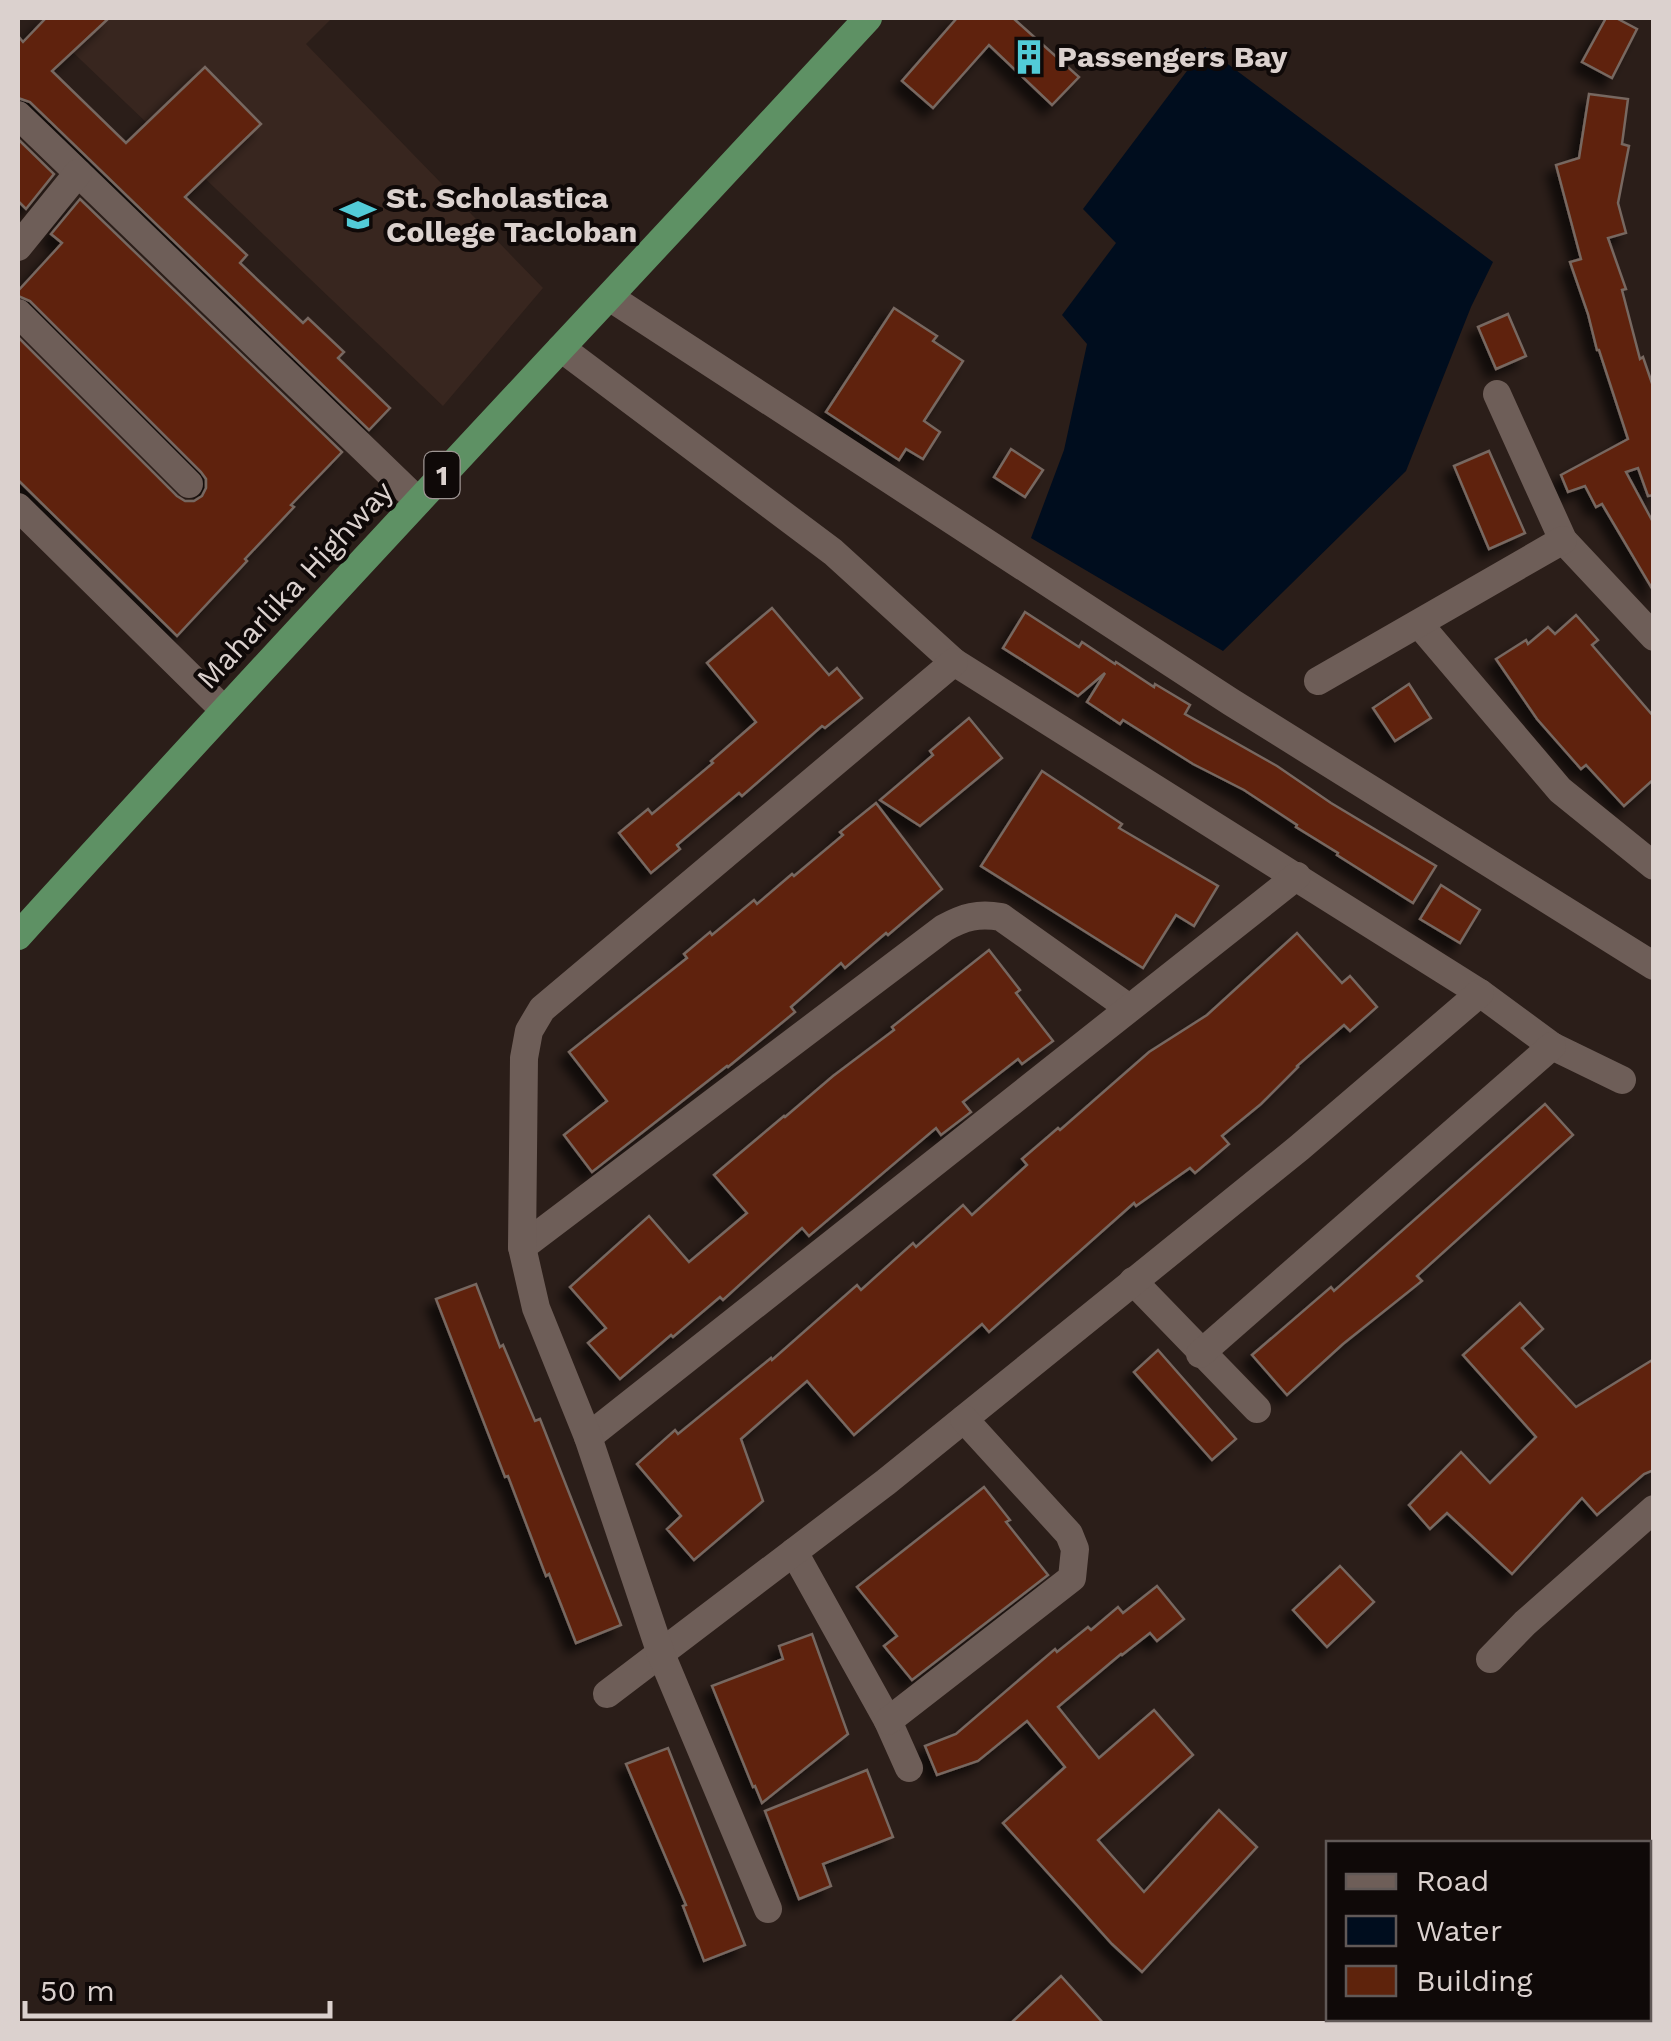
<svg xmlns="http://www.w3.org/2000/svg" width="1671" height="2041" viewBox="0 0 1671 2041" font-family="'Work Sans',sans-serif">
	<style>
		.built { fill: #38261f }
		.water { fill: #000d1e }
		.building { fill: #5e230c; stroke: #776761; stroke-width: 2.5; filter: url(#shadow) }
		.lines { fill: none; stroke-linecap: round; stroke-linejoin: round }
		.minor { stroke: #6e5e58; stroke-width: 28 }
		.trunk { stroke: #5e9164; stroke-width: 28 }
		.labels { text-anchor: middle; stroke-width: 8; stroke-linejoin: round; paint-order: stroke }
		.shield { fill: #0f0908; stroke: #9e9593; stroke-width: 2.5 }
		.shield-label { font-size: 28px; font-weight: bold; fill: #dbd1ce }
		.poi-label { font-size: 30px; font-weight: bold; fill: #dbd1ce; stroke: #0f0908; text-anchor: start }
		.street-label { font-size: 30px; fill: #dbd1ce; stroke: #0f0908 }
	</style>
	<defs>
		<filter id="shadow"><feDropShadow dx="-9" dy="9" stdDeviation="5" flood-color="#0009"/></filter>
	</defs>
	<rect width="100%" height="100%" fill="#2b1e19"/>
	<!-- built -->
	<polygon class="built" points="37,18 332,18 306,44 543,288 443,406"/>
	<!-- water -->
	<polygon class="water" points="1205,47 1493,262 1471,307 1406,471 1223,651 1031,538 1064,450 1087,344 1062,315 1116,243 1083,209"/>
	<!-- building -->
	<g class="building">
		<polygon points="46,18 109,18 52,71 126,143 205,67 261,124 185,197 247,255 240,263 303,323 308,318 344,352 338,358 390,408 369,430 30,102 18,98 18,36 23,42"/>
		<polygon points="957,18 1013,18 1079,77 1052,105 989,45 933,108 902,81"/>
		<polygon points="1606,18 1616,18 1637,29 1612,78 1582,62"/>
		<polygon points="1589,94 1628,99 1622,144 1629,146 1618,203 1626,233 1608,238 1626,289 1622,290 1640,359 1643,357 1654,389 1654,495 1648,496 1638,468 1626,472 1654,524 1654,592 1602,504 1596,507 1585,486 1568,492 1561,475 1628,439 1599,350 1597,350 1588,314 1570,262 1581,259 1556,165 1579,158"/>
		<polygon points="18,139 54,174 26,209 18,201"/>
		<polygon points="80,199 342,452 291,505 294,507 245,559 247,561 177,636 18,480 18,337 177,496 185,501 194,501 202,496 206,488 206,479 201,472 30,301 18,296 18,291 62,243 51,234"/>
		<polygon points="894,308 937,336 933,341 963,361 924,421 940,432 923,459 906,449 899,460 826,412"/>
		<polygon points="1508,314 1526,356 1496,369 1478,327"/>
		<polygon points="1011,449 1043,470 1025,497 994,477"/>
		<polygon points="1489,451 1525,533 1489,549 1454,466"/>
		<polygon points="772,608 829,675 837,668 862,698 825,728 822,726 742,796 739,793 677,845 680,849 651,873 619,833 648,809 652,814 713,763 711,761 756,722 707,663"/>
		<polygon points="1025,612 1079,647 1082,642 1115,664 1116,662 1154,687 1155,684 1190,705 1185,714 1277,766 1331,803 1436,866 1413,903 1337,855 1338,853 1296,827 1297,825 1244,790 1193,764 1123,720 1120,724 1087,702 1105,673 1078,696 1003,648"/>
		<polygon points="1576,615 1598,640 1592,645 1654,717 1654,779 1624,806 1586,765 1581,769 1537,719 1496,659 1526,640 1528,644 1548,627 1555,634"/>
		<polygon points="1409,684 1431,718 1395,741 1373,708"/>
		<polygon points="969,718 1002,758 920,826 880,800 933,755 930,751"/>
		<polygon points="1042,771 1122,824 1119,828 1218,886 1194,926 1176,915 1143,968 981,866"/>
		<polygon points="876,803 942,889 888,935 886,933 845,968 841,963 791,1007 795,1012 728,1067 727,1066 592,1172 564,1135 607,1101 569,1052 687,958 684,954 710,932 712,935 754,900 757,904 792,874 794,876 843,835 840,832"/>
		<polygon points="1441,885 1480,910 1460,943 1420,919"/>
		<polygon points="1297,933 1342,983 1350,976 1377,1007 1350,1031 1344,1025 1297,1066 1298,1067 1261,1104 1222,1136 1229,1144 1195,1173 1190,1168 1136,1206 1134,1203 989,1332 982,1324 854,1435 807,1381 741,1439 763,1501 694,1560 667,1529 681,1516 637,1464 675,1430 678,1434 771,1358 772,1360 857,1285 861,1290 913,1243 916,1247 963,1205 972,1215 1027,1165 1022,1159 1058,1128 1060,1130 1149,1052 1207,1015"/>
		<polygon points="989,950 1020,990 1016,993 1053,1041 1022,1064 1018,1059 963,1102 971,1112 941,1135 936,1128 809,1236 802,1228 723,1300 720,1297 673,1337 671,1335 620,1379 588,1343 606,1328 570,1287 649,1216 689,1262 747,1213 714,1175 784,1116 785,1117 833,1076 894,1030 892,1027"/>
		<polygon points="1545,1104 1573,1135 1417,1276 1422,1281 1343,1344 1287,1395 1252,1355 1331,1287 1334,1291"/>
		<polygon points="476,1284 500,1347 503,1345 535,1421 540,1419 621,1625 576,1643 549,1574 546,1576 508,1476 505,1477 436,1299"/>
		<polygon points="1520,1303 1543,1329 1522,1348 1576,1407 1654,1359 1654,1470 1644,1474 1597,1515 1582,1498 1512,1574 1447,1513 1430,1529 1409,1505 1461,1452 1490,1483 1536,1437 1463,1355"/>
		<polygon points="1158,1350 1236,1439 1212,1460 1134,1372"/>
		<polygon points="984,1487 1010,1520 1006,1522 1048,1575 912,1680 884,1646 897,1636 857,1587"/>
		<polygon points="1340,1566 1374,1602 1327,1647 1293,1610"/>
		<polygon points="1157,1586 1184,1619 1157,1641 1150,1633 1122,1655 1121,1654 1058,1707 1099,1758 1154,1710 1193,1755 1098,1840 1144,1892 1219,1810 1257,1847 1142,1972 1112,1944 1003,1823 1065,1767 1027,1721 978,1761 937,1775 925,1746 956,1734 1055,1649 1057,1652 1088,1627 1091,1630 1118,1607 1123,1613"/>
		<polygon points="812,1634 848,1734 762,1803 755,1786 753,1787 712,1686 783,1659 779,1646"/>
		<polygon points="668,1748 745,1945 704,1961 683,1906 686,1905 626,1764"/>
		<polygon points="867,1770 893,1837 823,1864 831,1886 799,1899 765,1811"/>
		<polygon points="1061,1976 1104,2024 1010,2024"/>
	</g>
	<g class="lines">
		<!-- minor -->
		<g class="minor">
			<polyline points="18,115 418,501"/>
			<polyline points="18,247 78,173"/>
			<polyline points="611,298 1231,702 1654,966"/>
			<polyline points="18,313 189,484"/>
			<polyline points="561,348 833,552 954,662 1480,993 1552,1046 1622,1080"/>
			<polyline points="1497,394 1563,540 1654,637"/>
			<polyline points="18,507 223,709"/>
			<polyline points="1419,624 1560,790 1654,866"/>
			<polyline points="1318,681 1563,540"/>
			<path d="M522 1247 944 928C964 917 978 913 1001 917L1129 1008"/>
			<polyline points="1133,1281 1257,1409"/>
			<polyline points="1200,1354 1552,1046"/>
			<polyline points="588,1437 1297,876"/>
			<polyline points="794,1552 888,1721 909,1768"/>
			<polyline points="1490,1659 1525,1623 1654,1509"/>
			<polyline points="607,1694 886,1482 1299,1148 1480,993"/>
			<polyline points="888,1721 1072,1578 1075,1549 1069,1534 964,1419"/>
			<polyline points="768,1909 661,1654 588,1437 536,1308 522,1247 524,1058 529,1031 542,1009 954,662"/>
		</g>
		<!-- trunk -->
		<path class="trunk" d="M18 936C298 627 585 324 868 18"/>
	</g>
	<!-- icons -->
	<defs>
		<symbol id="building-bare" viewBox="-9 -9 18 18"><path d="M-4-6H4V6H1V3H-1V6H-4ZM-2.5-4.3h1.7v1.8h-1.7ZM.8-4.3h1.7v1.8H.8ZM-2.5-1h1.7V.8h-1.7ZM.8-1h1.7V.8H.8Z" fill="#52cbd7" stroke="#0f0908" stroke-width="2.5" paint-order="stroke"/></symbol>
		<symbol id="school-bare" viewBox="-9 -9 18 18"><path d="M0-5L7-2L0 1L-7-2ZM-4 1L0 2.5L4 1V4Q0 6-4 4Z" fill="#52cbd7" stroke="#0f0908" stroke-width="2.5" paint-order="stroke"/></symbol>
	</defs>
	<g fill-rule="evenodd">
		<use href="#building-bare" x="1004" y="32" width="50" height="50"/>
		<use href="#school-bare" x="333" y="190" width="50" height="50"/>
	</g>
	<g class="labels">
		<!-- shield labels -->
		<rect class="shield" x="424.5" y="452" width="35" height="46" rx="8"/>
		<g class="shield-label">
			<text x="442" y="485">1</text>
		</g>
		<!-- poi labels -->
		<g class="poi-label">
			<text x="1057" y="67">Passengers Bay</text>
			<text x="386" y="208">St. Scholastica<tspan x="386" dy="34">College Tacloban</tspan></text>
		</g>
		<!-- street labels -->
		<g class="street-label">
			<text transform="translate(295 585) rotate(-47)" y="10">Maharlika Highway</text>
		</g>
	</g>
	<!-- border -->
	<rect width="1671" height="2041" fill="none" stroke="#dbd1ce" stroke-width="40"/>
	<!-- legend -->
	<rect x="1326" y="1841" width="325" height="180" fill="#0f0908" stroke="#615957" stroke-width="2.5"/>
	<rect x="1346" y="1874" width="50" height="15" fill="#6e5e58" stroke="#615957" stroke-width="2.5"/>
	<text x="1416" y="1891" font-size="30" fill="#dbd1ce">Road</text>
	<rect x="1346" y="1916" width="50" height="30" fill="#000d1e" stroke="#615957" stroke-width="2.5"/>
	<text x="1416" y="1941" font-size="30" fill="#dbd1ce">Water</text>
	<rect x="1346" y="1966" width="50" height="30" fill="#5e230c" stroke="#615957" stroke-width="2.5"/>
	<text x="1416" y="1991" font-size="30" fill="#dbd1ce">Building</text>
	<!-- scale -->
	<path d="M25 2001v15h305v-15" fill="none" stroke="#dbd1ce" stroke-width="5"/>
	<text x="40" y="2001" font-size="30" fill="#dbd1ce" stroke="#0f0908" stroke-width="8" paint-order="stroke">50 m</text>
</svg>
